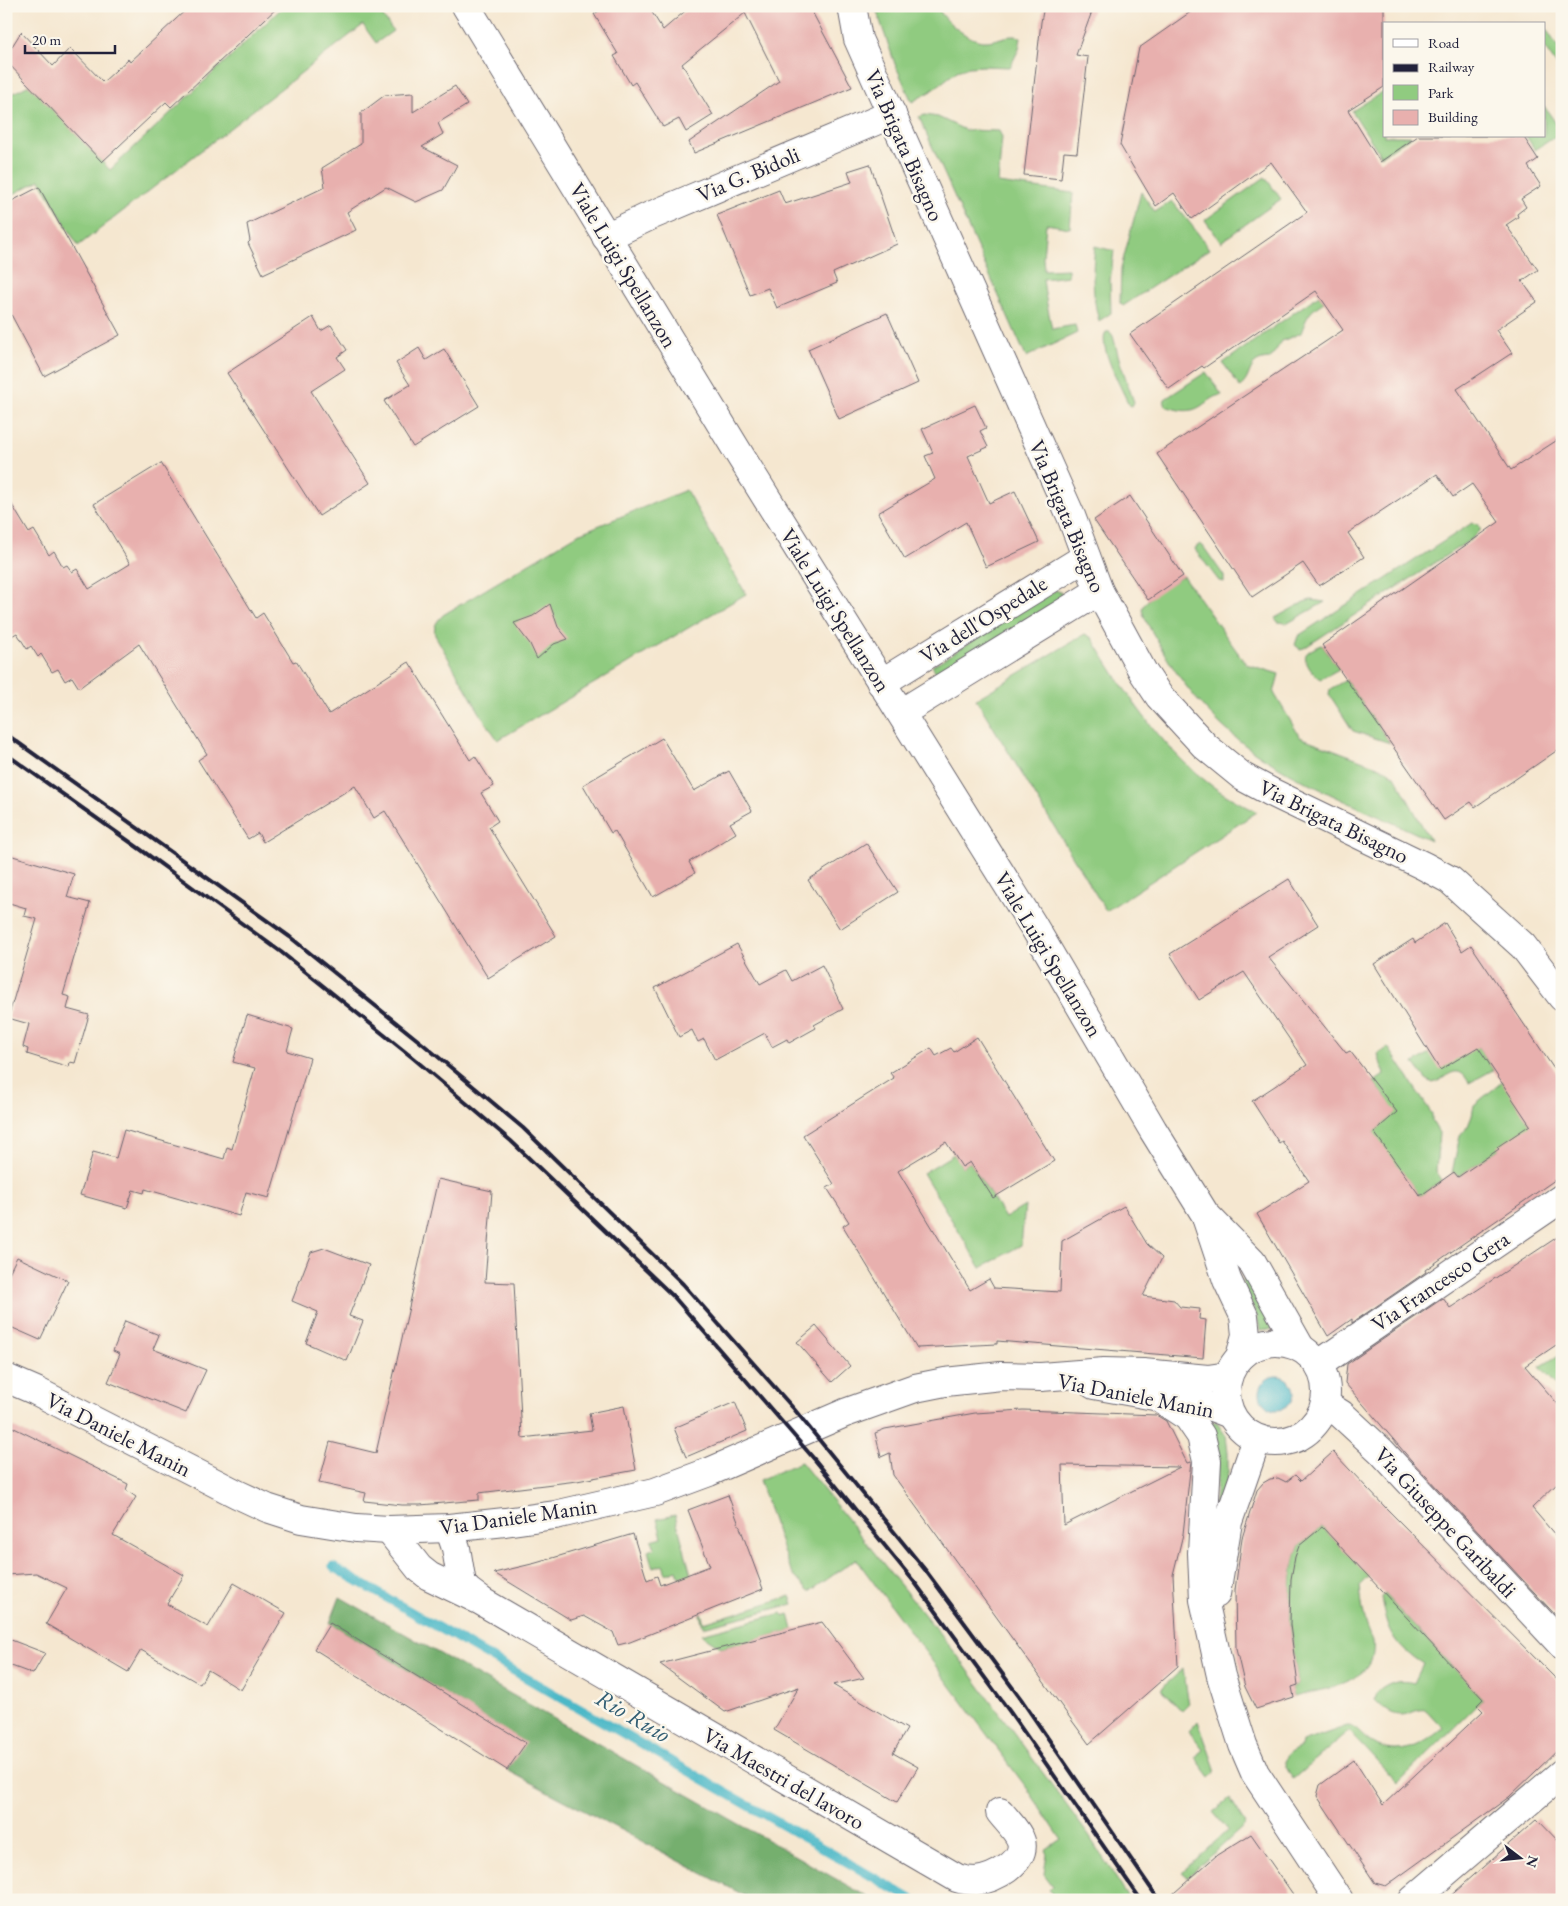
<svg xmlns="http://www.w3.org/2000/svg" width="1568" height="1906" viewBox="0 0 1568 1906" font-family="'EB Garamond',serif">
	<style>
		.green { fill: #90cb80; stroke: #59765e }
		.forest { fill: #74af6e; stroke: #4b6854 }
		.water { fill: #4bb8c7; stroke: #366d81 }
		.lines { fill: none; stroke-linecap: round; stroke-linejoin: round }
		.stream { stroke: #4bb8c7; stroke-width: 9 }
		.building { fill: #e8b0ae; fill-rule: evenodd }
		.minor-casing { stroke: #6c676f; stroke-width: 30 }
		.minor { stroke: #fff; stroke-width: 28 }
		.rail { stroke: #22223b; stroke-width: 4 }
		.labels { text-anchor: middle; stroke-width: 5; stroke-linejoin: round; paint-order: stroke }
		.street-label { font-size: 22px; fill: #22223b; stroke: #fbf7ec }
		.water-label { font-size: 24px; font-style: italic; fill: #325e73; stroke: #fbf7ec }
	</style>
	<rect width="100%" height="100%" fill="#fbf7ec"/>
	<filter id="ink" filterUnits="userSpaceOnUse"><feTurbulence type="fractalNoise" baseFrequency=".02" numOctaves="2"/><feDisplacementMap in="SourceGraphic" scale="10" xChannelSelector="R" yChannelSelector="G"/><feConvolveMatrix kernelMatrix="1 2 1 2 8 2 1 2 1" color-interpolation-filters="sRGB"/></filter>
	<filter id="wash" filterUnits="userSpaceOnUse"><feTurbulence type="fractalNoise" baseFrequency=".0096" numOctaves="4" result="noise"/><feDisplacementMap in="SourceGraphic" scale="20" xChannelSelector="R" yChannelSelector="G"/><feGaussianBlur stdDeviation="1.12" result="paint"/><feColorMatrix in="noise" values="0 0 0 0 0 0 0 0 0 0 0 0 0 0 0 0 0 1.4 0 .05"/><feComposite in="paint" operator="in"/></filter>
	<g filter="url(#wash)">
		<rect width="100%" height="100%" fill="#f5e7d0"/>
		<!-- green -->
		<g class="green">
			<polygon points="284,6 376,6 393,31 376,43 363,25 78,246 40,180 6,198 6,97 29,85 110,170"/>
			<path d="M875 6H937C943 20 967 40 983 41 996 42 1007 33 1021 37L1019 49 1010 67 983 66 969 67 957 71 931 91 912 102 895 64Z"/>
			<polygon points="1544,26 1562,53 1562,73 1544,47"/>
			<polygon points="1384,91 1384,136 1411,136 1381,156 1352,111"/>
			<polygon points="1544,106 1562,132 1535,150 1526,136 1544,136"/>
			<polygon points="925,115 938,117 965,130 999,131 1002,137 998,183 1073,193 1070,228 1046,224 1043,257 1044,270 1068,269 1068,276 1043,279 1045,294 1052,329 1075,325 1077,333 1026,357 919,117"/>
			<polygon points="1265,177 1281,199 1221,242 1205,220"/>
			<path d="M1141 192 1155 212 1172 201C1185 217 1197 231 1209 249L1123 306 1120 303 1121 268Z"/>
			<path d="M1095 246 1114 251 1110 281 1111 313 1099 321C1092 297 1092 271 1095 246Z"/>
			<path d="M1319 295 1324 302C1308 312 1307 317 1301 333L1282 341 1270 359C1245 360 1254 376 1240 387L1223 363Z"/>
			<path d="M1106 332H1110L1113 336 1120 362 1134 402 1132 406 1129 405C1123 391 1097 345 1106 332Z"/>
			<path d="M1206 372 1222 395C1212 396 1209 401 1201 406 1189 414 1177 410 1165 406L1164 404 1165 399Z"/>
			<path d="M686 490 746 594 498 740 484 720 435 635C433 626 437 621 443 615L578 534Z"/>
			<polygon points="1472,523 1478,524 1480,527 1480,531 1473,538 1304,648 1300,649 1295,645 1298,636"/>
			<polygon points="1200,544 1203,546 1224,576 1224,582 1219,581 1196,551 1195,548"/>
			<path d="M1183 576 1246 664 1279 674 1274 693 1300 737 1385 769 1395 776 1430 840C1378 815 1319 792 1270 762 1226 736 1188 695 1163 651 1156 638 1146 624 1142 610 1144 597 1172 584 1183 576Z"/>
			<polygon points="1056,590 1062,593 1061,599 938,675 932,666"/>
			<polygon points="1311,600 1325,602 1288,623 1278,622 1275,618 1304,602"/>
			<path d="M1085 634 1092 638C1124 690 1158 744 1207 782 1222 794 1240 803 1257 812L1106 911 976 699Z"/>
			<path d="M1322 645 1339 669 1321 679C1314 677 1301 659 1307 653 1311 649 1317 647 1322 645Z"/>
			<polygon points="1346,680 1390,743 1353,731 1329,694 1330,689"/>
			<polygon points="1388,1047 1432,1114 1432,1121 1439,1133 1436,1171 1442,1180 1420,1196 1373,1133 1396,1112 1374,1082 1384,1075 1378,1054"/>
			<path d="M1478 1047 1493 1070 1469 1083C1457 1060 1447 1079 1433 1083L1426 1079 1414 1063 1430 1053Z"/>
			<polygon points="1502,1082 1532,1127 1498,1147 1499,1149 1458,1177 1454,1172 1452,1173 1460,1135 1468,1126 1472,1116 1474,1105"/>
			<polygon points="954,1154 962,1167 970,1162 1005,1218 1025,1206 1021,1245 981,1268 923,1173"/>
			<polygon points="1247,1278 1276,1328 1260,1330 1257,1317 1242,1281"/>
			<polygon points="1562,1353 1562,1391 1540,1367"/>
			<polygon points="1209,1422 1217,1422 1226,1435 1228,1452 1228,1473 1222,1512 1214,1512 1219,1461 1218,1442"/>
			<polygon points="801,1462 957,1655 1089,1836 1130,1900 1056,1900 1049,1890 1053,1886 1044,1874 1047,1854 1045,1850 1061,1839 1029,1791 856,1559 809,1592 796,1578 788,1565 759,1480"/>
			<polygon points="675,1515 704,1623 790,1596 793,1604 703,1627 700,1614 690,1608 677,1570 666,1574 663,1565 653,1568 648,1551 655,1548 652,1540 662,1537 657,1519"/>
			<path d="M1322 1527 1369 1576 1360 1585C1361 1597 1362 1609 1365 1620 1367 1628 1371 1635 1373 1642 1379 1683 1322 1689 1294 1697L1292 1687 1298 1685 1290 1625 1291 1579 1295 1557 1299 1546Z"/>
			<path d="M1384 1594 1483 1699 1398 1783 1349 1731 1293 1779C1281 1760 1281 1756 1301 1747L1302 1742 1347 1726C1358 1726 1360 1734 1369 1740 1394 1760 1422 1747 1443 1728L1426 1710C1419 1709 1416 1711 1410 1713 1395 1719 1385 1710 1375 1700L1377 1692C1389 1683 1399 1679 1414 1683L1423 1664C1394 1646 1386 1630 1381 1597Z"/>
			<polygon points="782,1613 783,1616 789,1614 793,1630 722,1648 701,1634"/>
			<polygon points="1183,1669 1189,1704 1182,1711 1161,1689"/>
			<polygon points="1198,1721 1216,1771 1210,1777 1195,1757 1204,1750 1189,1731"/>
			<polygon points="1230,1798 1246,1824 1188,1877 1182,1872 1228,1830 1213,1812"/>
		</g>
		<!-- forest -->
		<polygon class="forest" points="340,1597 873,1900 753,1900 507,1770 525,1743 330,1623"/>
		<!-- water -->
		<circle class="water" cx="1277" cy="1393" r="17"/>
		<g class="lines">
			<!-- stream -->
			<polyline class="stream" points="333,1567 913,1900"/>
		</g>
		<g id="blocks">
			<!-- building -->
			<g class="building">
				<polygon points="190,6 279,6 171,107 166,102 102,162 6,61 6,56 21,32 53,66 70,48 103,82 128,59 130,62"/>
				<polygon points="608,6 648,6 663,30 691,6 809,6 852,87 694,153 689,142 779,81 745,13 682,64 713,115 686,132 679,119 663,127 635,82 631,85 614,56 618,54 594,14"/>
				<polygon points="1044,6 1094,6 1076,55 1088,57 1077,153 1064,152 1061,179 1024,175 1041,22"/>
				<polygon points="1199,6 1384,6 1384,87 1348,110 1380,162 1418,136 1523,136 1538,159 1528,166 1541,186 1521,199 1526,207 1517,214 1518,217 1506,225 1538,270 1522,281 1537,302 1496,330 1512,353 1457,389 1511,470 1562,437 1562,747 1475,807 1471,802 1444,820 1322,645 1499,522 1472,484 1453,497 1437,474 1348,533 1364,557 1319,586 1303,563 1252,597 1157,454 1343,330 1316,291 1204,368 1202,366 1169,389 1130,334 1307,212 1271,162 1192,219 1174,193 1156,206 1120,145 1139,48"/>
				<polygon points="455,86 467,105 438,123 443,134 422,147 457,165 443,190 416,202 386,187 347,212 356,230 263,274 248,243 250,241 247,224 325,187 322,168 361,144 361,113 385,95 413,93 413,112"/>
				<polygon points="870,164 897,244 833,273 837,283 777,308 768,288 750,295 717,215 779,190 785,204 852,182 848,171"/>
				<polygon points="39,187 120,335 44,376 6,305 6,204"/>
				<polygon points="887,313 918,383 839,419 808,349"/>
				<polygon points="313,317 321,331 331,325 347,350 337,357 345,369 311,391 370,483 319,516 227,373"/>
				<polygon points="419,348 426,360 444,349 479,406 413,447 384,401 410,385 396,363"/>
				<polygon points="975,405 986,428 980,431 988,447 968,456 989,503 1015,491 1039,542 986,567 966,522 905,559 878,513 935,479 925,456 933,453 922,429"/>
				<polygon points="161,463 256,618 263,613 293,662 296,661 329,714 409,662 470,760 475,756 494,786 481,793 498,821 489,827 556,936 488,978 385,811 374,818 355,786 263,842 258,833 248,839 198,760 207,754 139,644 79,688 72,677 65,681 58,669 52,672 41,654 38,657 31,646 27,649 17,633 6,639 6,495 29,533 34,530 49,555 54,551 63,567 67,565 72,572 77,569 89,589 130,564 94,504"/>
				<polygon points="1130,496 1183,576 1148,600 1094,520"/>
				<polygon points="550,604 558,627 568,639 554,644 537,659 530,644 514,623 533,616"/>
				<polygon points="662,738 694,791 729,771 752,811 730,823 736,833 689,862 695,873 653,897 615,831 611,833 583,785"/>
				<polygon points="866,843 898,892 840,929 808,880"/>
				<polygon points="6,854 74,874 67,897 90,903 63,995 70,997 67,1009 89,1015 75,1063 70,1062 69,1067 27,1054 28,1049 23,1047 29,1024 8,1018 37,919 24,916 26,908 6,902"/>
				<polygon points="1289,879 1318,925 1268,957 1346,1053 1350,1051 1397,1112 1374,1132 1420,1196 1454,1172 1458,1177 1499,1149 1497,1147 1530,1125 1478,1047 1440,1070 1374,964 1413,939 1415,943 1445,923 1462,951 1471,945 1562,1081 1562,1175 1425,1270 1426,1272 1352,1323 1352,1319 1328,1336 1257,1214 1309,1181 1282,1141 1279,1143 1252,1101 1307,1065 1244,972 1199,1000 1170,954"/>
				<polygon points="737,944 760,984 786,970 792,981 822,965 843,1009 814,1025 816,1028 789,1043 787,1039 772,1047 765,1033 715,1060 704,1039 698,1042 692,1030 679,1037 655,988"/>
				<polygon points="247,1015 293,1029 287,1051 310,1058 269,1198 246,1192 239,1216 145,1189 144,1193 133,1190 127,1208 80,1195 93,1152 116,1158 124,1130 224,1159 227,1147 232,1149 255,1068 233,1062"/>
				<polygon points="977,1037 1054,1161 993,1198 970,1162 962,1167 946,1142 898,1171 970,1290 989,1279 994,1288 1060,1292 1062,1241 1124,1206 1147,1244 1162,1258 1143,1296 1174,1300 1180,1307 1200,1309 1199,1319 1206,1320 1203,1358 997,1341 997,1344 917,1348 843,1226 849,1222 827,1188 834,1184 803,1135 894,1078 890,1073 931,1048 936,1056 951,1048 954,1052"/>
				<polygon points="438,1179 492,1191 485,1282 514,1283 522,1438 592,1430 589,1413 624,1406 636,1470 577,1481 479,1493 479,1500 420,1505 402,1505 364,1501 366,1493 319,1483 330,1442 376,1453"/>
				<polygon points="1562,1234 1562,1341 1525,1366 1562,1409 1562,1479 1532,1508 1562,1543 1562,1622 1411,1460 1345,1383 1347,1364 1443,1298 1450,1308"/>
				<polygon points="324,1248 369,1265 349,1316 363,1321 347,1361 306,1343 318,1312 292,1301 311,1252"/>
				<polygon points="17,1257 68,1281 40,1340 6,1325 6,1279"/>
				<polygon points="125,1321 159,1335 153,1349 206,1370 186,1413 108,1382 120,1354 113,1351"/>
				<polygon points="816,1326 850,1366 832,1382 797,1342"/>
				<polygon points="735,1402 747,1431 686,1457 674,1428"/>
				<path d="M1023 1410 1156 1415 1166 1421 1187 1463 1191 1462 1183 1534 1173 1575 1178 1666 1089 1744 893 1475 890 1453 881 1457 875 1433 885 1429 975 1413ZM1062 1465 1180 1467 1064 1525Z"/>
				<polygon points="6,1424 128,1484 126,1490 136,1497 113,1535 184,1575 167,1604 208,1627 234,1583 286,1613 241,1690 208,1670 200,1684 141,1650 128,1672 46,1624 67,1588 36,1573 6,1575"/>
				<polygon points="1333,1452 1385,1507 1562,1685 1562,1746 1509,1797 1386,1886 1375,1883 1317,1796 1320,1785 1354,1760 1383,1805 1483,1711 1477,1705 1483,1699 1322,1527 1299,1546 1295,1557 1291,1579 1290,1625 1298,1685 1292,1687 1294,1697 1256,1709 1245,1687 1236,1649 1235,1590 1242,1538 1257,1490 1263,1483 1270,1479 1278,1478 1286,1482 1295,1475 1301,1481"/>
				<polygon points="728,1495 763,1589 630,1642 618,1645 613,1632 584,1616 571,1620 494,1573 536,1563 633,1534 647,1580 657,1576 660,1585 710,1566 688,1510"/>
				<polygon points="822,1622 864,1678 833,1685 907,1729 893,1753 918,1767 897,1802 774,1730 799,1687 725,1712 660,1664"/>
				<polygon points="330,1623 526,1743 507,1770 314,1649"/>
				<polygon points="6,1638 45,1653 33,1674 6,1664"/>
				<polygon points="1537,1819 1562,1845 1562,1900 1446,1900"/>
				<polygon points="1251,1834 1297,1900 1166,1900 1217,1855"/>
			</g>
		</g>
	</g>
	<g filter="url(#ink)">
		<use href="#blocks" fill-opacity="0" stroke="#6c676f" stroke-width="1"/>
		<g class="lines">
			<defs>
				<g id="minor">
					<polyline points="466,6 741,457 1034,927 1153,1130 1205,1214 1252,1262 1300,1347"/>
					<polyline points="852,6 858,39 1071,516 1099,591 1143,672 1159,696 1205,746 1243,777 1271,792 1424,866 1450,880 1523,946 1562,997"/>
					<polyline points="606,237 650,216 892,114"/>
					<polyline points="881,683 1086,557"/>
					<polyline points="901,713 1099,591"/>
					<polyline points="1207,1220 1227,1280 1244,1316 1246,1335 1240,1357"/>
					<circle cx="1276" cy="1392" r="50"/>
					<polyline points="1319,1364 1562,1198"/>
					<polyline points="6,1378 36,1391 237,1494 267,1508 301,1519 356,1528 389,1530 449,1528 505,1522 555,1515 655,1492 709,1472 845,1413 915,1388 945,1382 1001,1376 1041,1377 1104,1372 1143,1373 1208,1379 1228,1376"/>
					<polyline points="1094,1385 1209,1406 1230,1414"/>
					<polyline points="1158,1397 1188,1417 1201,1436 1207,1461 1202,1553 1204,1600 1221,1676 1243,1745 1255,1773 1339,1900"/>
					<polyline points="1325,1404 1341,1414 1381,1451 1562,1645"/>
					<polyline points="449,1528 456,1548 462,1584 468,1591 480,1600"/>
					<path d="M389 1530 419 1568 429 1576 481 1601 957 1878C963 1880 969 1881 976 1881 994 1879 1027 1862 1021 1841 1018 1831 1006 1820 1000 1812"/>
					<polyline points="1216,1594 1228,1522 1257,1439"/>
					<polyline points="1413,1900 1562,1773"/>
				</g>
			</defs>
			<!-- minor casing -->
			<use href="#minor" class="minor-casing"/>
			<!-- minor -->
			<use href="#minor" class="minor"/>
			<!-- rail -->
			<g class="rail">
				<polyline points="6,734 290,937 424,1045 523,1128 683,1284 794,1409 926,1571 1021,1699 1159,1900"/>
				<polyline points="6,754 140,849 281,952 413,1058 511,1141 674,1297 815,1460 916,1584 1010,1712 1141,1900"/>
			</g>
		</g>
	</g>
	<g class="labels">
		<!-- street labels -->
		<g class="street-label">
			<text transform="translate(905 145) rotate(66)" y="8">Via Brigata Bisagno</text>
			<text transform="translate(748 174) rotate(-23)" y="8">Via G. Bidoli</text>
			<text transform="translate(624 265) rotate(59)" y="8">Viale Luigi Spellanzon</text>
			<text transform="translate(1068 516) rotate(67)" y="8">Via Brigata Bisagno</text>
			<text transform="translate(836 610) rotate(58)" y="8">Viale Luigi Spellanzon</text>
			<text transform="translate(983 619) rotate(-32)" y="8">Via dell'Ospedale</text>
			<text transform="translate(1334 821) rotate(26)" y="8">Via Brigata Bisagno</text>
			<text transform="translate(1049 954) rotate(59)" y="8">Viale Luigi Spellanzon</text>
			<text transform="translate(1440 1281) rotate(-34)" y="8">Via Francesco Gera</text>
			<text transform="translate(1136 1395) rotate(11)" y="8">Via Daniele Manin</text>
			<text transform="translate(119 1434) rotate(27)" y="8">Via Daniele Manin</text>
			<text transform="translate(518 1516) rotate(-8)" y="8">Via Daniele Manin</text>
			<text transform="translate(1446 1522) rotate(47)" y="8">Via Giuseppe Garibaldi</text>
			<text transform="translate(784 1778) rotate(30)" y="8">Via Maestri del lavoro</text>
		</g>
		<!-- water labels -->
		<g class="water-label">
			<text transform="translate(633 1716) rotate(30)" y="8">Rio Ruio</text>
		</g>
	</g>
	<!-- margin -->
	<rect width="1568" height="1906" fill="none" stroke="#fbf7ec" stroke-width="25"/>
	<!-- legend -->
	<rect x="1383" y="22" width="162" height="115" fill="#fbf7ec" stroke="#a4a2a5"/>
	<rect x="1393" y="39" width="25" height="8" fill="#ffffff" stroke="#a4a2a5"/>
	<text x="1428" y="48" font-size="15" fill="#22223b">Road</text>
	<rect x="1393" y="64" width="25" height="8" fill="#22223b" stroke="#a4a2a5"/>
	<text x="1428" y="72" font-size="15" fill="#22223b">Railway</text>
	<rect x="1393" y="85" width="25" height="15" fill="#90cb80" stroke="#a4a2a5"/>
	<text x="1428" y="98" font-size="15" fill="#22223b">Park</text>
	<rect x="1393" y="110" width="25" height="15" fill="#e8b0ae" stroke="#a4a2a5"/>
	<text x="1428" y="122" font-size="15" fill="#22223b">Building</text>
	<!-- north arrow -->
	<g transform="translate(1520 1858) rotate(106)" stroke="#fbf7ec" stroke-width="4" paint-order="stroke">
	<path d="M0-4L9 19L0 12L-9 19Z" fill="#22223b"/>
	<text y="-8" font-size="14" font-weight="bold" text-anchor="middle" fill="#22223b">N</text>
	</g>
	<!-- scale -->
	<path d="M25 45v8h90v-8" fill="none" stroke="#22223b" stroke-width="2.5"/>
	<text x="32" y="45" font-size="15" fill="#22223b" stroke="#fbf7ec" stroke-width="4" paint-order="stroke">20 m</text>
</svg>
